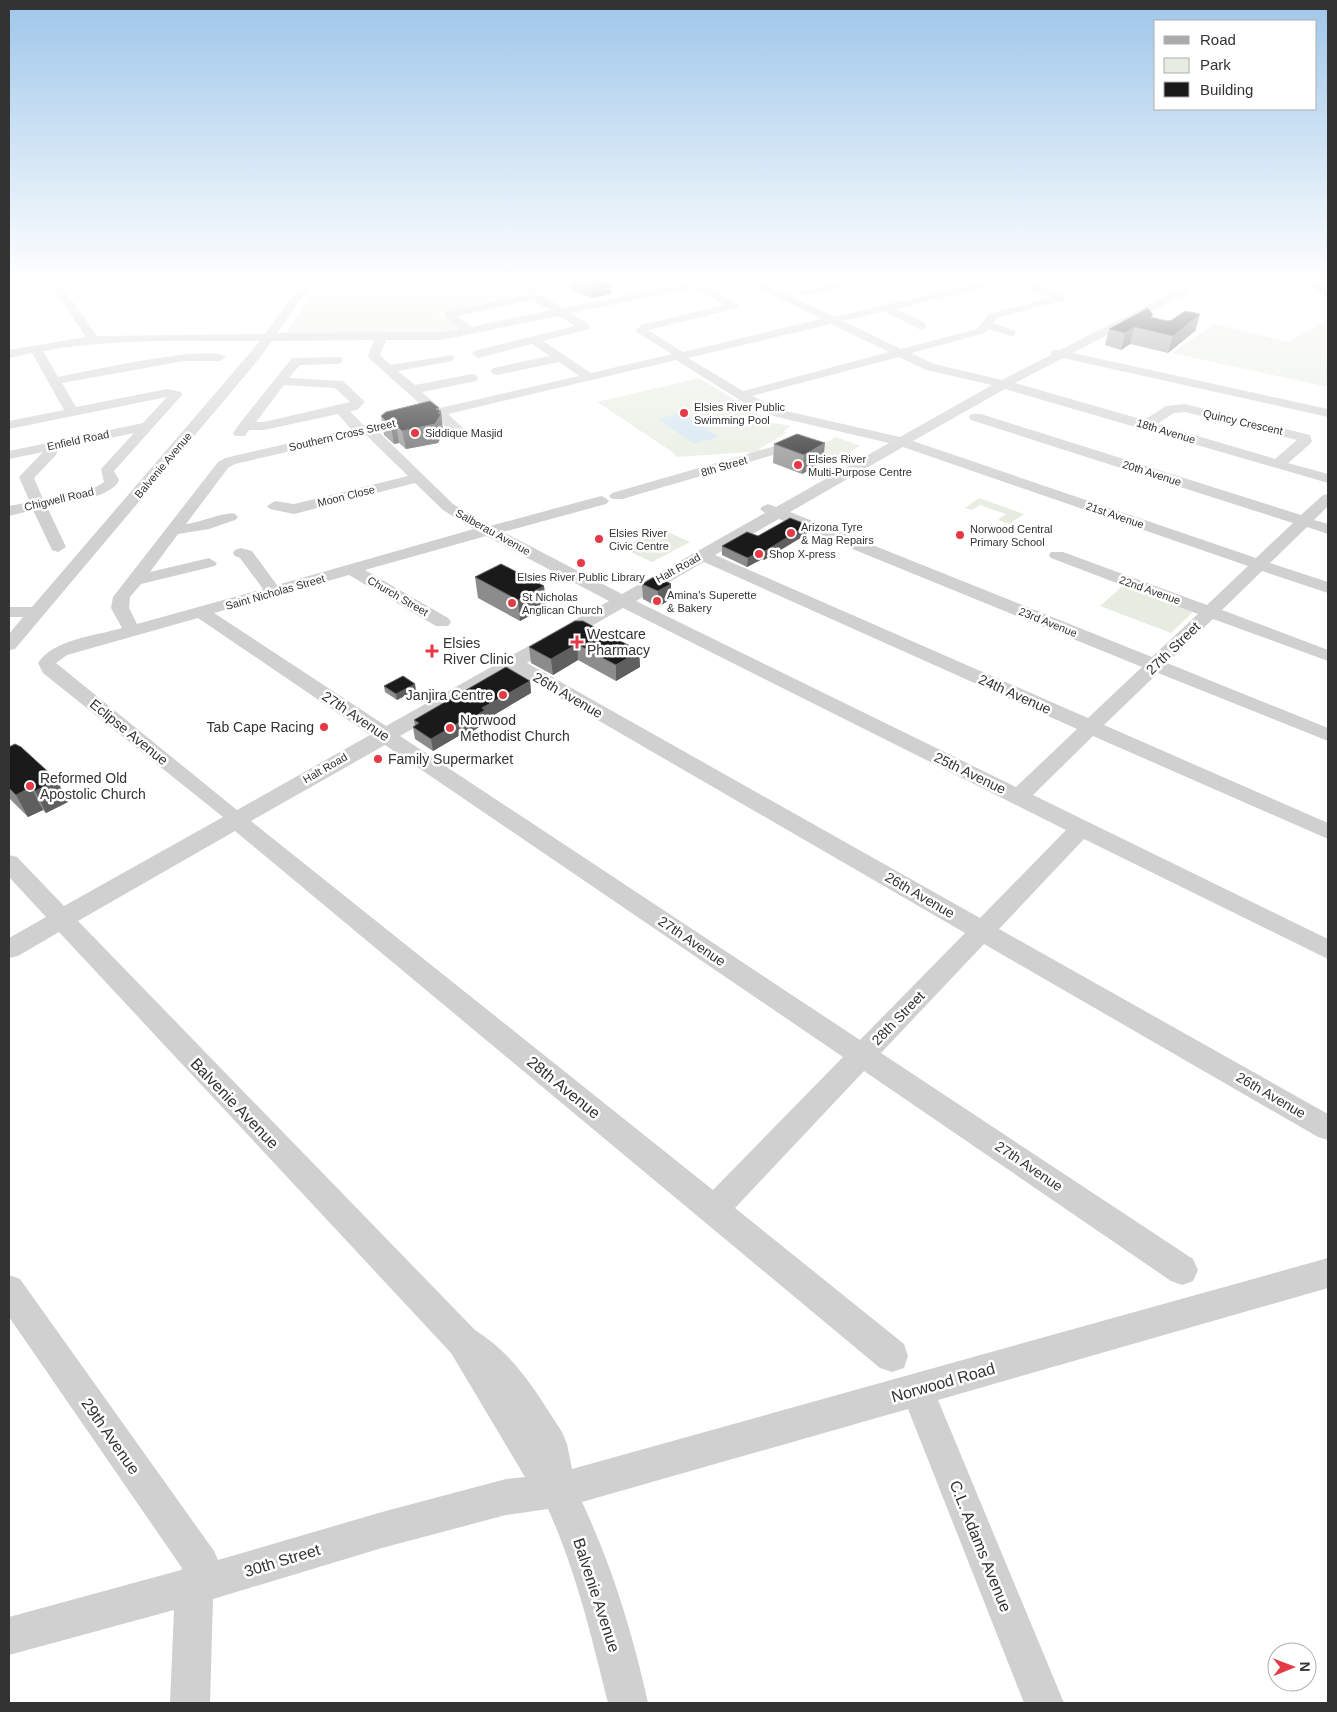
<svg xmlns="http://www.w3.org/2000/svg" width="1337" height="1712" viewBox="0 0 1337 1712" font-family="Helvetica,sans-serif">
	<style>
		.green { fill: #e6ecdf }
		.water { fill: #cfe2ee }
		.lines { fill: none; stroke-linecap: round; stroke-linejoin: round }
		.minor { fill: #d0d0d0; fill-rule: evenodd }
		.major { fill: #ababab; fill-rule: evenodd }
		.wall { fill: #8c8c8c }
		.shaded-wall { fill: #5f5f5f }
		.building { fill: #1a1a1a; stroke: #5f5f5f }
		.poi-dot { fill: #e63946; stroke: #fff; stroke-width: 2 }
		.labels { text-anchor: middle; stroke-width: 5; stroke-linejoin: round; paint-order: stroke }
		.far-poi-label { font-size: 11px; fill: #333; stroke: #fff; text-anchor: start }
		.far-street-label { font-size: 11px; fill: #333; stroke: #fff }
		.poi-label { font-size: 14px; fill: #333; stroke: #fff; text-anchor: start }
		.street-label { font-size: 14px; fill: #333; stroke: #fff }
		.near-street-label { font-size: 16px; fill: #333; stroke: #fff }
	</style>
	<rect width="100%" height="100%" fill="#fff"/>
	<!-- green -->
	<g class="green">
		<polygon points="322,279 591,279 438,313 457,327 454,330 428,334 291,335 286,333"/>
		<polygon points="1326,320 1328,321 1328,387 1172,353 1214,324 1289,342"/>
		<polygon points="699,378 773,423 791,426 784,431 786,433 759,449 761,451 751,454 749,452 676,457 674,453 597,402"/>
		<polygon points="836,437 860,446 832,462 807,453"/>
		<polygon points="979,498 1024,514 1009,524 998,520 1006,514 980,505 972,510 965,508"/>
		<polygon points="659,528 690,542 652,562 622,548"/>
		<polygon points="1125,584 1190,609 1192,613 1171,633 1100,606"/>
	</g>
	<!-- water -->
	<polygon class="water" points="682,413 719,437 694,444 658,419"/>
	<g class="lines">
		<!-- minor -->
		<g class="minor">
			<path d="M47 279H57L97 336 265 334 305 279H315L277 333 442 332 459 329 444 316V312L531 294 543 296 563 308 707 279H728L705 286 738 304V308L648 330 683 352 821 319 741 279H755L834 317 995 279H1023L1065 296V300L997 318 993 323 1015 331V335L1011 336 988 329 985 333 911 353 934 364 1002 380 1051 355 1052 350H1060L1179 289 1182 285 1181 279H1191L1192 285 1187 293 1073 353 1328 409V417L1063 358 1015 383 1144 420 1166 406 1185 404 1310 435 1312 441 1310 444 1288 463 1328 474V483L1005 389 913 441 1256 558 1293 523 971 420 969 417 971 414H981L1301 515 1323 495 1328 494V506L1314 520 1328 524V534L1307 527 1270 563 1328 582V593L1262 571 1222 610 1328 650V661L1213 619 1167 663 1328 728V741L1158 673 1104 725 1328 823V839L1093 736 1033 795 1328 939V959L1084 839 999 929 1328 1114V1140L1318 1137 984 944 881 1053 1193 1259 1198 1270 1193 1281 1182 1285 1171 1281 864 1071 735 1208 904 1344 908 1356 904 1368 892 1372 880 1368 235 831 78 921 475 1330C516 1356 536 1392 562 1432L567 1444 572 1469 1328 1258V1288L938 1400 1064 1703H1024L908 1409 582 1502C612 1566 633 1634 648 1703H608C591 1635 577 1574 548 1509L506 1515 382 1548 213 1599 210 1703H170L174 1610 9 1655V1617L181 1570 182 1568 9 1317V1275L20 1279 214 1551 218 1560 382 1512 506 1479 525 1477 451 1353 59 932 18 956 9 958V938L46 917 9 877V855L17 857 64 906 223 817 43 673 38 663C54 639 95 636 122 628L111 608 113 597 218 462 225 458 351 429 338 414 264 430H249L245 436H235L233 433 240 423 292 358 341 357 343 360 341 363 337 364 300 365 289 378 343 381 365 402 357 410 350 411 363 425 428 411 370 359 368 356 374 340 272 341 258 360 15 649 9 650V634L23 617H9V607H32L260 341C187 341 115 338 43 351L58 377C83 372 213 343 226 357L220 361H184L62 383 76 407 167 389 181 392 182 395 114 471 119 480C112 498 66 503 47 507L66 547 58 552 52 550 33 510 9 516V506L30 502 19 477 43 452 9 459V451L143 423 167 397 9 429V421L64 410 32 353 9 358V350L86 337ZM1011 282 1050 298 989 314 977 329 901 349 843 321 884 311 921 330 927 327 924 322 896 309ZM693 288 724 305 641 325 635 331 672 354 591 373 543 341 589 329V325L571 313ZM531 300 551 310 471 327 457 316ZM559 316 575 326 474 351 472 354 478 358 532 344 550 356 493 368 491 371 493 374 497 375 559 362 579 376 440 408 422 392 476 381 478 378 476 375 472 374 415 385 398 371 452 361 454 358 452 355 391 365 380 355 386 340H442ZM831 324 889 352 743 391 688 358ZM899 357 926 370 992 385 900 437 786 411 752 396ZM676 360 751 407 777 417 889 443 776 507 768 504 763 506 760 509 765 513 622 594 503 532 606 504 609 501 606 498 601 496 490 526 453 504 378 431 435 417 457 437 462 438 469 434 448 414ZM284 385 335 388 350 402 264 422H256ZM1185 412 1297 440 1275 459 1157 424 1174 413ZM134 433 101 469 104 482 96 487 43 499 34 478 56 455 58 449ZM365 434 408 476 294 504 275 501 267 506 270 509 294 514 415 483 443 510 474 529 277 585 252 551 241 548 235 550 233 553 235 556 240 558 263 589 137 624 129 608 130 597 141 584 215 566 217 563 209 558 150 572 178 534 209 529 235 520 238 517 235 514C226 511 199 523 186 524L228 468 235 464ZM903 447 1248 566 1207 605 1063 552H1051L1049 555 1051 558 1198 614 1152 657 790 512ZM779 519 1142 667 1088 718 715 555ZM486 536 609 601 386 726 214 613 349 575 436 626H448L451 622 448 618 365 570ZM704 562 1077 729 1016 787 636 601ZM623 608 1010 802 1066 830 980 918 527 663ZM198 618 370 735 237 810 56 663 67 655ZM513 671 965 933 860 1040 400 736ZM385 745 843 1057 713 1190 251 821Z"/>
			<polygon points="602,279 625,279 603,285 598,282"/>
			<polygon points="854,279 874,279 805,296 800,293 801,291"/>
			<polygon points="879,279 893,279 903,285 898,288"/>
			<polygon points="803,438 810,442 808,445 622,499 612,499 609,496 612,493"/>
		</g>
		<!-- major -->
		<polygon class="major" points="1298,279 1313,279 1328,288 1328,298"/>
	</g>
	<!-- wall -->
	<g class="wall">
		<polygon points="571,279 611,279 611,294 592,298 571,290"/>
		<polygon points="1200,314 1195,331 1168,353 1130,344 1121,350 1105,345 1109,329 1153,315 1152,317 1167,321"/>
		<polygon points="439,408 439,411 441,411 443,433 438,443 406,449 399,443 394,444 384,435 381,416"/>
		<polygon points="774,444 823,462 802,474 773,463"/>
		<polygon points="807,534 764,560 762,559 747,567 722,555 722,546 758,536"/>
		<polygon points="475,577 544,586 546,607 520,621 478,598"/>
		<polygon points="642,584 671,584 671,599 658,607 643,599"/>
		<polygon points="575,621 639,651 640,667 616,681 578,660 553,675 531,663 529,647"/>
		<polygon points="530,681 531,693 487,719 487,722 465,736 462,734 433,751 415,739 413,727 415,726 414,720"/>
		<polygon points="384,686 416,690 397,700 385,692"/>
		<polygon points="9,747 68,802 46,813 43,810 28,817 9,798"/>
	</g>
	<!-- shaded-wall -->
	<g class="shaded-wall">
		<polygon points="605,279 611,279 611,294 592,298 591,282"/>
		<polygon points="1200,314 1195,331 1168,353 1173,336"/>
		<polygon points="1134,327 1130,344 1121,350 1125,333"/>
		<polygon points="439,408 439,412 441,411 443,433 438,443 406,449 402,431"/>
		<polygon points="396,425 399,443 394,444 391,426"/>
		<polygon points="825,443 823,462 802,474 804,455"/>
		<polygon points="808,525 807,534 764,560 765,551"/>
		<polygon points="762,550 762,559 747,567 748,558"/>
		<polygon points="671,584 671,599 658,607 658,591"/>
		<polygon points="544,586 546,607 520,621 518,600"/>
		<polygon points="577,644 578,660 553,675 551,659"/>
		<polygon points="639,651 640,667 616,681 616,665"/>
		<polygon points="530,681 531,693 487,719 487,722 465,736 463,724 482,708"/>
		<polygon points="415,684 416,690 397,700 396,694"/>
		<polygon points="460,722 462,734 433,751 431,739"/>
		<polygon points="57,780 68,802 46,813 35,791"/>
		<polygon points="31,787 43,810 28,817 16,795"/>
	</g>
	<!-- building -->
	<g class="building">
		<polygon points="584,279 605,279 591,282"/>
		<polygon points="1148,308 1153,315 1150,317 1167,321 1172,320 1185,311 1200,314 1173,336 1134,327 1125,333 1109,329"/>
		<polygon points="430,401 439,408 436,409 441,411 438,413 441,414 435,424 402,431 396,425 391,426 381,416 386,412"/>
		<polygon points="797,434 825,443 804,455 774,444"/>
		<polygon points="790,518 808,525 765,551 762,550 748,558 722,546 747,532 758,536"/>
		<polygon points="501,564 544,586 518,600 475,577"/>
		<polygon points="656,576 671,584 658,591 642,584"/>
		<polygon points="575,621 583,621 639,651 616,665 577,644 551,659 529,647"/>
		<polygon points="506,667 530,681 482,708 485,710 463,724 460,722 431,739 413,727 419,723 414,720"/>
		<polygon points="403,676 415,684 396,694 384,686"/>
		<polygon points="15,744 21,747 57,780 35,791 31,787 16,795 9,788 9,747"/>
	</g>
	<!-- sky -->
	<linearGradient id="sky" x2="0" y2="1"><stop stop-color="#9ec6ea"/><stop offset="0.54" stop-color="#fff"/><stop offset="1" stop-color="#fff" stop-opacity="0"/></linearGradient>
	<rect width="1337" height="519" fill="url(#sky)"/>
	<!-- markers -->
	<g class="poi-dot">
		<circle cx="684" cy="413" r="5"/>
		<circle cx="415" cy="433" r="5"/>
		<circle cx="798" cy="465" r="5"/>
		<circle cx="791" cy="533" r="5"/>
		<circle cx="960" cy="535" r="5"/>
		<circle cx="599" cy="539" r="5"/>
		<circle cx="759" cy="554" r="5"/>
		<circle cx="581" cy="563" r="5"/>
		<circle cx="657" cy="601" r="5"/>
		<circle cx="512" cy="603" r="5"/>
		<path d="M574.5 634.5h5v5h5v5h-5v5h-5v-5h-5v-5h5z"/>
		<path d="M429.5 643.5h5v5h5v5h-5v5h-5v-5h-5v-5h5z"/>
		<circle cx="503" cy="695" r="5"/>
		<circle cx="324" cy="727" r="5"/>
		<circle cx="450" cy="728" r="5"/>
		<circle cx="378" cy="759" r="5"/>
		<circle cx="30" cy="786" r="5"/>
	</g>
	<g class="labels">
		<!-- far-poi labels -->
		<g class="far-poi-label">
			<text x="694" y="411">Elsies River Public<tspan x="694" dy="13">Swimming Pool</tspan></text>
			<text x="425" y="437">Siddique Masjid</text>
			<text x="808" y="463">Elsies River<tspan x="808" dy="13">Multi-Purpose Centre</tspan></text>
			<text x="801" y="531">Arizona Tyre<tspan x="801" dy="13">&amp; Mag Repairs</tspan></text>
			<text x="970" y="533">Norwood Central<tspan x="970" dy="13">Primary School</tspan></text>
			<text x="609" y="537">Elsies River<tspan x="609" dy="13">Civic Centre</tspan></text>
			<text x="769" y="558">Shop X-press</text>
			<text x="581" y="581" text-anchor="middle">Elsies River Public Library</text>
			<text x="667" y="599">Amina's Superette<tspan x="667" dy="13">&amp; Bakery</tspan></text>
			<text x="522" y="601">St Nicholas<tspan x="522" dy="13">Anglican Church</tspan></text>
		</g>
		<!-- far-street labels -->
		<g class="far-street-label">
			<text transform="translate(1243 422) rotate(13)" y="4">Quincy Crescent</text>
			<text transform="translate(1166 431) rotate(17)" y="4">18th Avenue</text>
			<text transform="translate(342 435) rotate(-13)" y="4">Southern Cross Street</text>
			<text transform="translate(78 440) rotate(-12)" y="4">Enfield Road</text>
			<text transform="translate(163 465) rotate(-50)" y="4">Balvenie Avenue</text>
			<text transform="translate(724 466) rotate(-16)" y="4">8th Street</text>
			<text transform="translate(1152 473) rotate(18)" y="4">20th Avenue</text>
			<text transform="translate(346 496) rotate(-14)" y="4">Moon Close</text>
			<text transform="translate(59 499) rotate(-13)" y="4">Chigwell Road</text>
			<text transform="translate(1115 515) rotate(19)" y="4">21st Avenue</text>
			<text transform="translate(493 532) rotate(29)" y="4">Salberau Avenue</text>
			<text transform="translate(678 568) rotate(-29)" y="4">Halt Road</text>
			<text transform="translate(1150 590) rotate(20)" y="4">22nd Avenue</text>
			<text transform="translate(275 592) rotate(-16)" y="4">Saint Nicholas Street</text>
			<text transform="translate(398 596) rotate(30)" y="4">Church Street</text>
			<text transform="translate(1048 622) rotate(22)" y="4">23rd Avenue</text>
			<text transform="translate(325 768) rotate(-30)" y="4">Halt Road</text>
		</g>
		<!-- poi labels -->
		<g class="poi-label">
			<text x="587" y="639">Westcare<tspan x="587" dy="16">Pharmacy</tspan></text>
			<text x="443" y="648">Elsies<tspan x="443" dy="16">River Clinic</tspan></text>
			<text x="493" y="700" text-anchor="end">Janjira Centre</text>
			<text x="460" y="725">Norwood<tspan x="460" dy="16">Methodist Church</tspan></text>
			<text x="314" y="732" text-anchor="end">Tab Cape Racing</text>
			<text x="388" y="764">Family Supermarket</text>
			<text x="40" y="783">Reformed Old<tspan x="40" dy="16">Apostolic Church</tspan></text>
		</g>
		<!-- street labels -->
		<g class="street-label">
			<text transform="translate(1173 648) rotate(-44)" y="5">27th Street</text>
			<text transform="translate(1015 694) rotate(24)" y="5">24th Avenue</text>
			<text transform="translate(568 695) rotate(30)" y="5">26th Avenue</text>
			<text transform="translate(356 716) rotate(34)" y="5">27th Avenue</text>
			<text transform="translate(129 732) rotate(39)" y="5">Eclipse Avenue</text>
			<text transform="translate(970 773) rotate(26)" y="5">25th Avenue</text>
			<text transform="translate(920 895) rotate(30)" y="5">26th Avenue</text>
			<text transform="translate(692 941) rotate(34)" y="5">27th Avenue</text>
			<text transform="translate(898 1018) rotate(-46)" y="5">28th Street</text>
			<text transform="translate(1271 1095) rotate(30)" y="5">26th Avenue</text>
			<text transform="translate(1029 1166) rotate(34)" y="5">27th Avenue</text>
		</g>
		<!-- near-street labels -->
		<g class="near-street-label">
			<text transform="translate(564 1087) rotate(39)" y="6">28th Avenue</text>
			<text transform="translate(235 1103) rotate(46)" y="6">Balvenie Avenue</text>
			<text transform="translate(943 1382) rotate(-16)" y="6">Norwood Road</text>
			<text transform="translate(111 1436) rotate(55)" y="6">29th Avenue</text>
			<text transform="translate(981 1546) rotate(68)" y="6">C.L. Adams Avenue</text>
			<text transform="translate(282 1560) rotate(-17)" y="6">30th Street</text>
			<text transform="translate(597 1595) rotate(72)" y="6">Balvenie Avenue</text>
		</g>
	</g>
	<!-- border -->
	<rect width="1337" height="1712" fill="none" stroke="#333333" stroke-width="20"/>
	<!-- legend -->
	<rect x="1154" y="20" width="162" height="90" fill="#ffffff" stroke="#adadad"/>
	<rect x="1164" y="36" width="25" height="8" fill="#ababab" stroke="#adadad"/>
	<text x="1200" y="45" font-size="15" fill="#333333">Road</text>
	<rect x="1164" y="58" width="25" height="15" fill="#e6ecdf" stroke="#adadad"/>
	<text x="1200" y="70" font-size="15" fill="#333333">Park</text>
	<rect x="1164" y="82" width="25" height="15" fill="#1a1a1a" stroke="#adadad"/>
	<text x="1200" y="95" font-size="15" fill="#333333">Building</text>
	<!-- north arrow -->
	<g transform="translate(1292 1667) rotate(89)"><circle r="24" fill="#ffffff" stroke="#adadad"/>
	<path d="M0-4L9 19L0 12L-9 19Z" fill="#e63946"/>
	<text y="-8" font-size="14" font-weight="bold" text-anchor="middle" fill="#333333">N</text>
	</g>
</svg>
